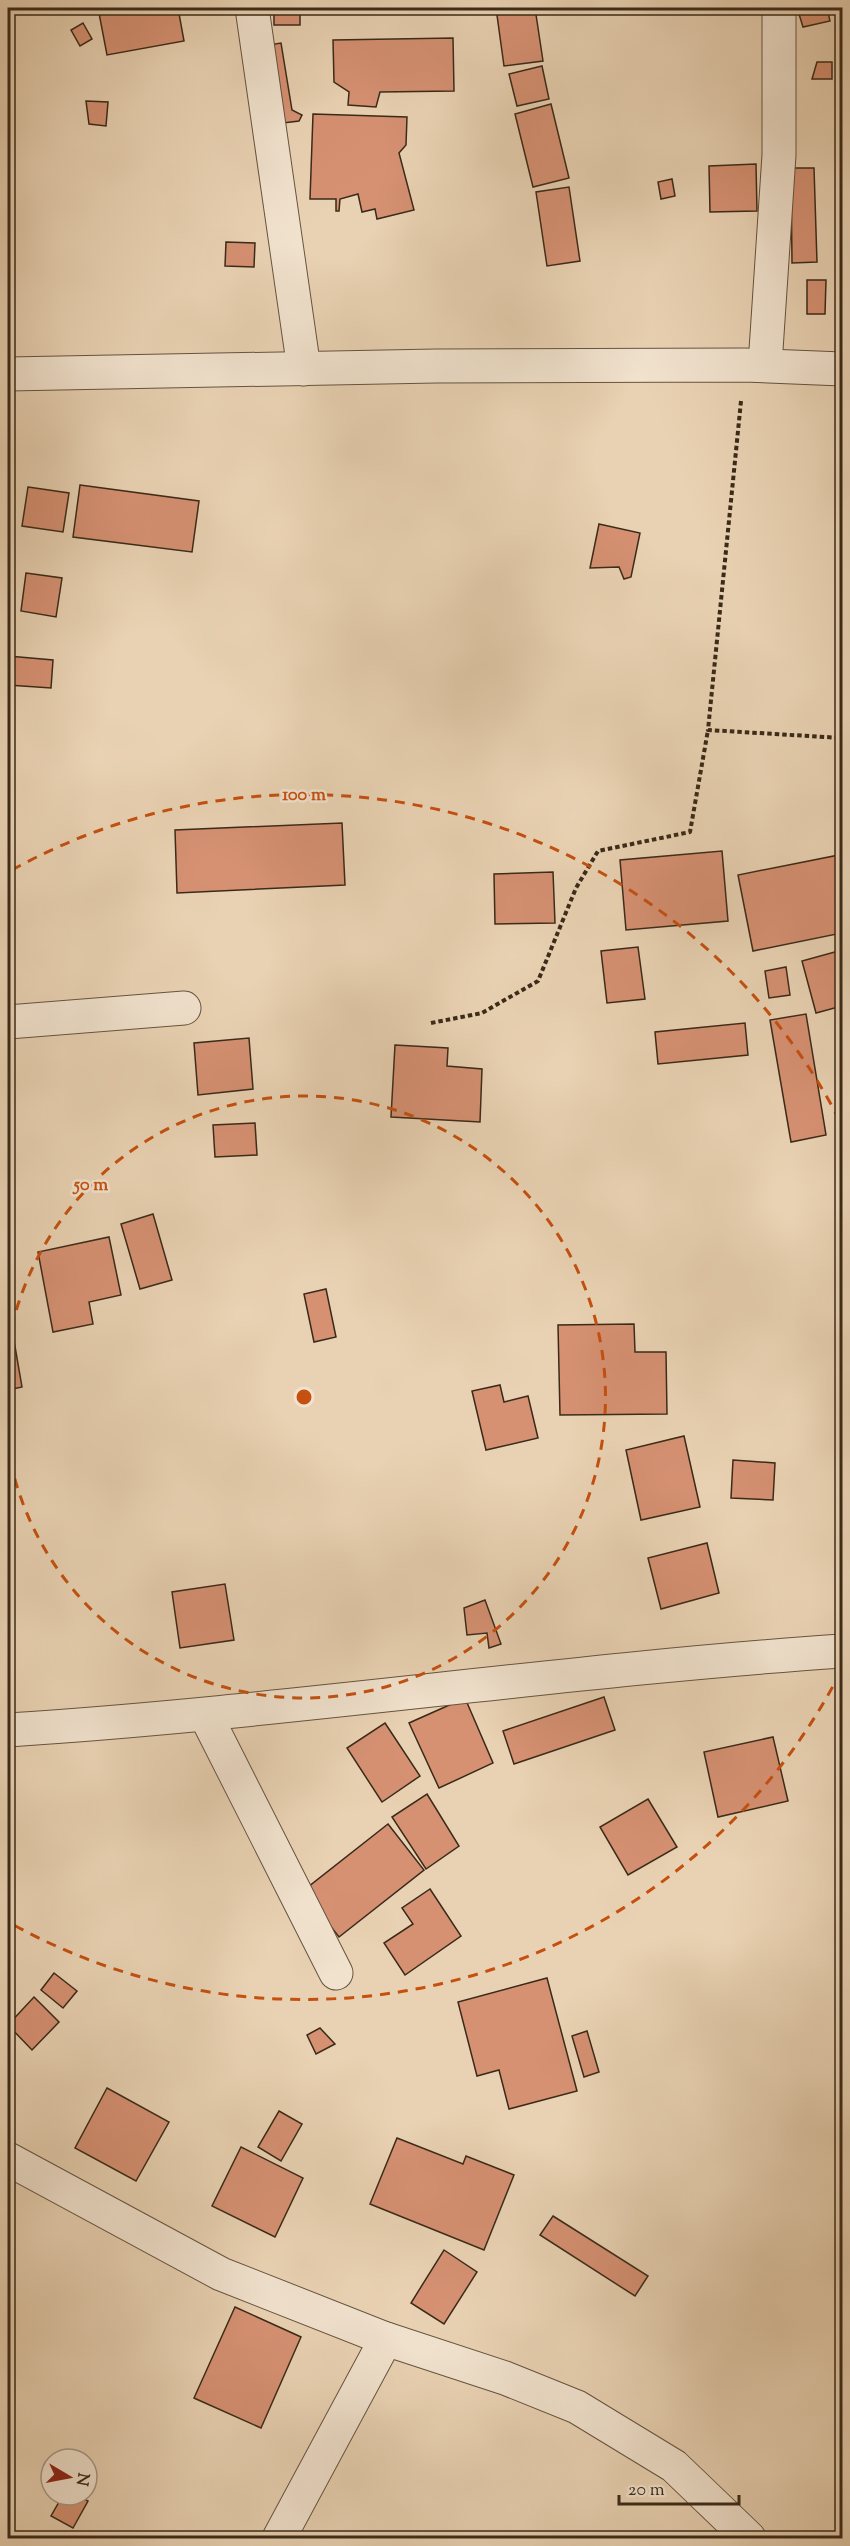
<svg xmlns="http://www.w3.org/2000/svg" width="850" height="2546" viewBox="0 0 850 2546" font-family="'Sorts Mill Goudy',serif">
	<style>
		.building { fill: #d69173; stroke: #3a2a19; stroke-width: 1.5 }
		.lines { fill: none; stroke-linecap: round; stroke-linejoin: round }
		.minor-casing { stroke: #665440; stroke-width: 35 }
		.path { stroke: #3a2a19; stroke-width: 4; stroke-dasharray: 4.5 3; stroke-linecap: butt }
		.minor { stroke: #f1e2ce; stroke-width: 33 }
		.ring { fill: none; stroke: #c5500f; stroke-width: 3; stroke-dasharray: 10 8 }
		.centre { fill: #c5500f; stroke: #f1e2ce; stroke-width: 3 }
		.ring-label { font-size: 18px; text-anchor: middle; font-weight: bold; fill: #c5500f; stroke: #f1e2ce; stroke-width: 5; stroke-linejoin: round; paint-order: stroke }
	</style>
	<rect width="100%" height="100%" fill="#e9d2b3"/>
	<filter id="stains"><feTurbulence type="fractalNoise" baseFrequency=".00333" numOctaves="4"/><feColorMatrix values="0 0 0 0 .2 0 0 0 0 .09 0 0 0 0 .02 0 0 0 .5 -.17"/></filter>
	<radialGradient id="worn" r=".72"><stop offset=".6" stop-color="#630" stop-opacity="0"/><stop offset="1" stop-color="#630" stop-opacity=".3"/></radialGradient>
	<!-- building -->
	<g class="building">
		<polygon points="98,8 178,8 184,41 107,55"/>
		<rect x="274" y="8" width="26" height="17"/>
		<polygon points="496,8 535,8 543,61 504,66"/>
		<polygon points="827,8 830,21 803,27 799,14"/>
		<polygon points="83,23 92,39 80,46 71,30"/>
		<polygon points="453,38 454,91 380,92 376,107 348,105 349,92 334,82 333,40"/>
		<polygon points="281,43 292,110 302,115 299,121 275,124 262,46"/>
		<polygon points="817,62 832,62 832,79 812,79"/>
		<polygon points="542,66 549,99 517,106 509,74"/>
		<polygon points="86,101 108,102 106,126 89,124"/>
		<polygon points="551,104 569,178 533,187 515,114"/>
		<polygon points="313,114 407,117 406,145 399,153 414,210 377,219 375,209 362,212 358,194 340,199 339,211 336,211 336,199 310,199"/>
		<polygon points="756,164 757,211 710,212 709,166"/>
		<polygon points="791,168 814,168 817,262 792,263"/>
		<polygon points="672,179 675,196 661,199 658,182"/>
		<polygon points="569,187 580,261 547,266 536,192"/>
		<polygon points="226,242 255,243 254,267 225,266"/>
		<polygon points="807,280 826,280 825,314 807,314"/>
		<polygon points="80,485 199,501 192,552 73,537"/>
		<polygon points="28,487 69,493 63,532 22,526"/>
		<polygon points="599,524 640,533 631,577 624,579 619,567 590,568"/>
		<polygon points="26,573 62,578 56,617 21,611"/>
		<polygon points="8,656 53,660 51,688 8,685"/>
		<polygon points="342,823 345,885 177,893 175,830"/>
		<polygon points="722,851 728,921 626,930 620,860"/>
		<polygon points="839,855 842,875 842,933 753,951 738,875"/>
		<polygon points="553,872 555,923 495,924 494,874"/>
		<polygon points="638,947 645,999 607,1003 601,951"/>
		<polygon points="842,950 842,1006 816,1013 802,961"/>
		<polygon points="786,967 790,995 769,998 765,971"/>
		<polygon points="806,1014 826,1135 791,1142 770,1020"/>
		<polygon points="745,1023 748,1055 658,1064 655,1032"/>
		<polygon points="249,1038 253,1089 198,1095 194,1043"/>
		<polygon points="395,1045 448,1048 447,1066 482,1069 480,1122 391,1117"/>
		<polygon points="255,1123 257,1155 215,1157 213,1125"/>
		<polygon points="153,1214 172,1280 140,1289 121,1224"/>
		<polygon points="109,1237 121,1295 89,1302 93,1324 53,1332 38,1252"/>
		<polygon points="326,1289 336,1337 314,1342 304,1294"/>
		<polygon points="8,1306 22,1387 8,1390"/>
		<polygon points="634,1324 635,1352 666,1352 667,1414 560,1415 558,1325"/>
		<polygon points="500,1385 504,1402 528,1396 538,1438 486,1450 472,1391"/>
		<polygon points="684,1436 700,1507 641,1520 626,1450"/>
		<polygon points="733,1460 775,1463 773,1500 731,1498"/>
		<polygon points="707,1543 719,1593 661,1609 648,1558"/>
		<polygon points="225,1584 234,1640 180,1648 172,1592"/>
		<polygon points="485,1600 501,1644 489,1648 487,1633 467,1635 464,1608"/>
		<polygon points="604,1697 615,1730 514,1764 503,1731"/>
		<polygon points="465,1698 493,1763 439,1788 409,1723"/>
		<polygon points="385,1723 420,1776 382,1802 347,1748"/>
		<polygon points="773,1737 788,1801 718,1817 704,1752"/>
		<polygon points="427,1794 459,1846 426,1869 392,1817"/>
		<polygon points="648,1799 677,1847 628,1875 600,1827"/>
		<polygon points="388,1824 424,1870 339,1937 303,1891"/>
		<polygon points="430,1889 461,1936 405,1975 384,1943 413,1924 402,1908"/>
		<polygon points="54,1973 77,1991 63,2008 41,1990"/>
		<polygon points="547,1978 577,2091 509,2109 499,2070 477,2076 458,2002"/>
		<polygon points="34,1997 59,2022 32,2050 8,2025"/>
		<polygon points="320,2028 335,2044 316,2054 307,2035"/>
		<polygon points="587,2031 599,2072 584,2077 572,2036"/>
		<polygon points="107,2088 169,2122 136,2181 75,2148"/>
		<polygon points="279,2111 302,2124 281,2161 258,2147"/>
		<polygon points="397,2138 463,2164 466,2156 514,2175 484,2250 370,2204"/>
		<polygon points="241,2147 303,2178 275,2237 212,2206"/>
		<polygon points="553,2216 648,2276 635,2296 540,2235"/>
		<polygon points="444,2250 477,2272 444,2324 411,2303"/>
		<polygon points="235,2307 301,2337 261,2428 194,2398"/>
		<polygon points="63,2495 77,2495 88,2501 73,2528 51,2516"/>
	</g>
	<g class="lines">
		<defs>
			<g id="minor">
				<polyline points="252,8 304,369"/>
				<polyline points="765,365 779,155 779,8"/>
				<polyline points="8,374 436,366 744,365 842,369"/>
				<polyline points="8,1022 184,1008"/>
				<polyline points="206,1716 336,1973"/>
				<path d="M8 1730C287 1712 563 1670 842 1651"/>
				<polyline points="8,2159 221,2274 386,2339 505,2378 577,2407 674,2466 749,2538"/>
				<polyline points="279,2538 386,2339"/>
			</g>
		</defs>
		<!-- minor casing -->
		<use href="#minor" class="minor-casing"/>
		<!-- path -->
		<g class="path">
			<polyline points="741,401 708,730 842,738"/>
			<polyline points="431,1023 482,1013 538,981 576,888 598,851 690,832 708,730"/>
		</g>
		<!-- minor -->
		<use href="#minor" class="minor"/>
	</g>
	<!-- distance rings -->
	<g class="ring">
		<path d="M8 1345A301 301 0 1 1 8 1449"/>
		<path d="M841 1671A603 603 0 0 1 12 1924M12 870A603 603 0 0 1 841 1123"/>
	</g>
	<circle cx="304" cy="1397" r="9" class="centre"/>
	<g class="ring-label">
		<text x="304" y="800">100 m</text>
		<text x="91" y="1190">50 m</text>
	</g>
	<!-- margin -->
	<rect width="850" height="2546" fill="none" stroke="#e9d2b3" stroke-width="30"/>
	<rect x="9" y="9" width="832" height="2528" fill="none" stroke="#3a2a19" stroke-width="3"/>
	<rect x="15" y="15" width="820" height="2516" fill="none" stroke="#3a2a19" stroke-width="1.5"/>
	<!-- north arrow -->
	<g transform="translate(69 2477) rotate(100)"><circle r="28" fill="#f1e2ce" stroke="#a89886" stroke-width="1.5"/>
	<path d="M0-4.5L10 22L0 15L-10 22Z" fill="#8f2418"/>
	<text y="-9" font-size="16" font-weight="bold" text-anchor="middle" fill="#3a2a19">N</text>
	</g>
	<!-- scale -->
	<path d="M619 2495v9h120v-9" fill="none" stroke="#3a2a19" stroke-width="3"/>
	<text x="628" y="2495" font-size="18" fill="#3a2a19" stroke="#f1e2ce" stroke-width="4.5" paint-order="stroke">20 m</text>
	<rect width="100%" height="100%" filter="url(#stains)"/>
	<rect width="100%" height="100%" fill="url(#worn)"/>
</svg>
